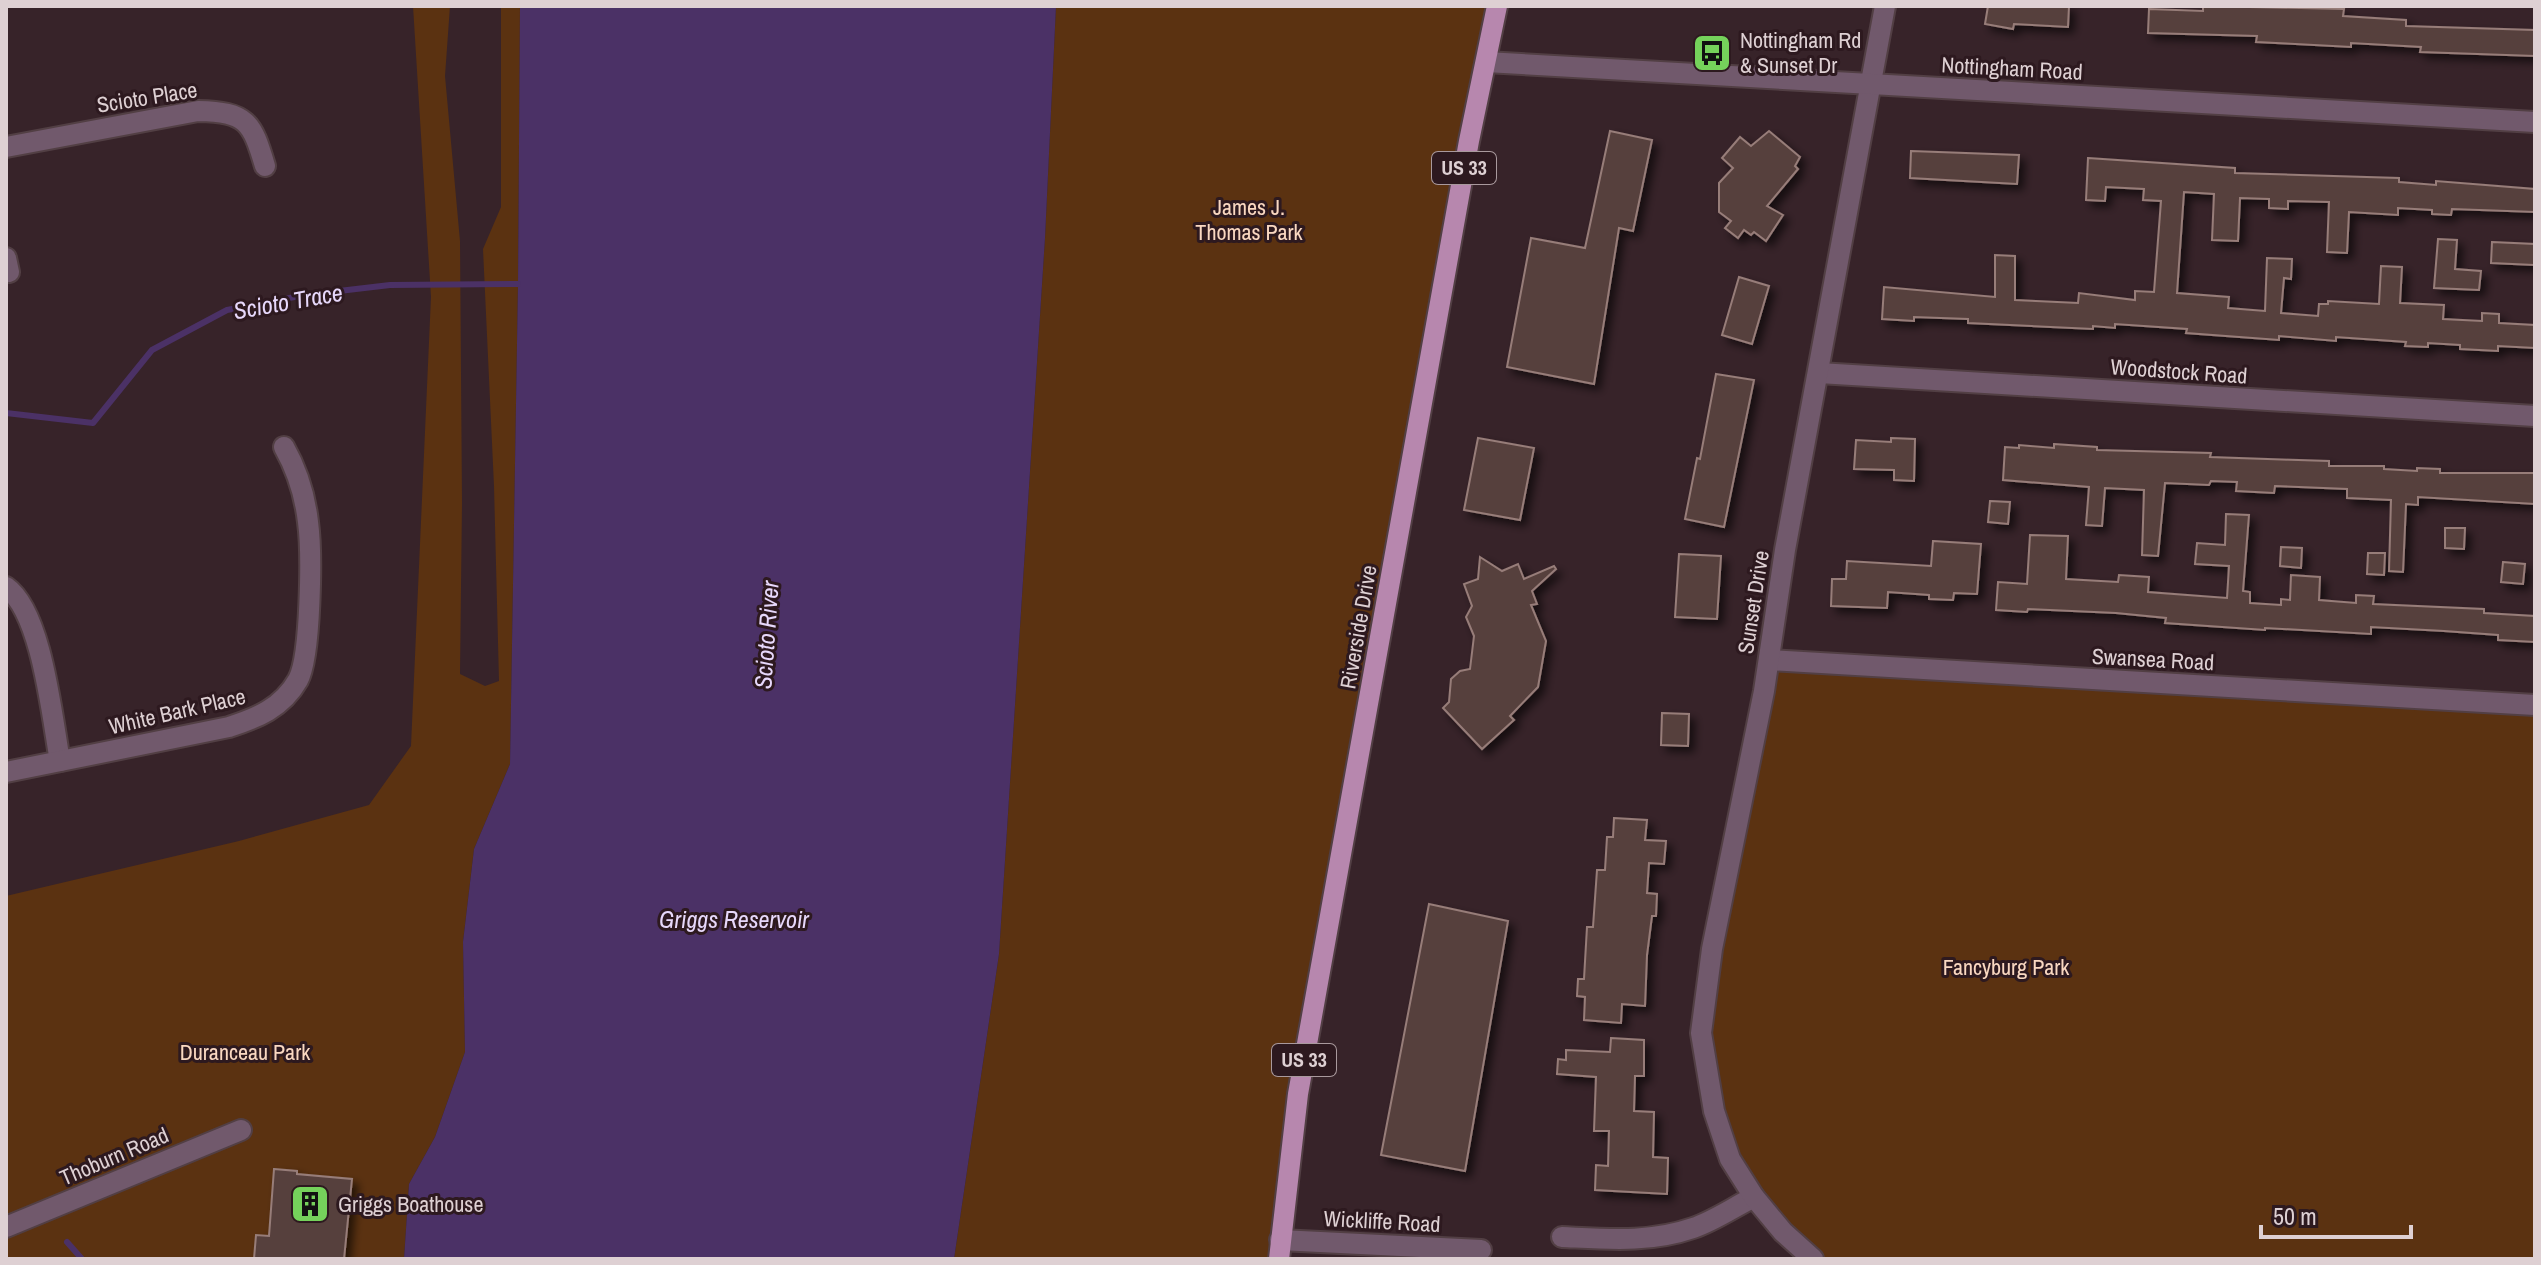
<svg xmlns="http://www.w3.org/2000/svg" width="2541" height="1265" viewBox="0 0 2541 1265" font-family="'Archivo Narrow',sans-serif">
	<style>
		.green { fill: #5b3211 }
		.water { fill: #4b3166 }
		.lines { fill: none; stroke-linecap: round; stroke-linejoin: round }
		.stream { stroke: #4b3166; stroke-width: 6 }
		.building { fill: #57403d; stroke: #977d79; stroke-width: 2; filter: url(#shadow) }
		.minor-casing { stroke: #523f44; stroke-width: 24 }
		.tertiary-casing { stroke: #523f44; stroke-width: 24 }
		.primary-casing { stroke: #523f44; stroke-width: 24 }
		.minor { stroke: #71596c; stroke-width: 20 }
		.tertiary { stroke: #71596c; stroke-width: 20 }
		.primary { stroke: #b787ae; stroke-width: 20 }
		.labels { text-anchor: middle; stroke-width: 6; stroke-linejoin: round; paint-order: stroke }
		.shield { fill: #2d191f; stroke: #a9999d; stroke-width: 2 }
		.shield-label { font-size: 20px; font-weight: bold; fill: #ded0d3 }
		.poi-label { font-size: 22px; fill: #ded0d3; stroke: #2d191f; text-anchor: start }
		.street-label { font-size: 22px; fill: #ded0d3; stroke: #2d191f }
		.park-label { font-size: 22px; fill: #fad8c1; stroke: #2d191f }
		.water-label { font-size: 24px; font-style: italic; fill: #e7d8fb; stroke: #2d191f }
	</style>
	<defs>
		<filter id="shadow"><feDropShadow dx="5.5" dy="5.5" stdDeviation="4" flood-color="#0009"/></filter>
	</defs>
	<rect width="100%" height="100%" fill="#372329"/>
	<!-- green -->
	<g class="green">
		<polygon points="413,6 450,6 445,76 460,241 462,502 460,674 485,686 499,681 494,486 483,249 501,207 501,6 520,6 518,284 510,764 474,849 463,942 465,1052 435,1137 409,1184 404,1259 6,1259 6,896 239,841 369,805 411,746 431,297"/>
		<polygon points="1056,6 1497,6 1279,1259 954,1259 999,954 1045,238"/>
		<polygon points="1769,660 2535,705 2535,1259 1813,1259 1741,1178 1701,1033"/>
	</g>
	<!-- water -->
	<polygon class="water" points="520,6 1056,6 1045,238 999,954 954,1259 404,1259 409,1184 435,1137 465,1052 463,942 474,849 510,764 518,284"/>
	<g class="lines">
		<!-- stream -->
		<g class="stream">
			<polyline points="6,413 93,423 152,350 227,310 305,295 390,285 518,284"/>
			<polyline points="67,1242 82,1259"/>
		</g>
	</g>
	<!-- building -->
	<g class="building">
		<polygon points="1988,6 2069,6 2068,27 2014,24 2013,29 1985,24"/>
		<polygon points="2203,6 2344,9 2343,16 2406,20 2406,26 2535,30 2535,56 2420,52 2421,47 2351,43 2351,47 2256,42 2257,36 2148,33 2149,9 2203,11"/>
		<polygon points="1610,131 1652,140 1633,231 1619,228 1594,384 1507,367 1531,238 1585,248"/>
		<polygon points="1769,131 1800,157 1795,166 1798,169 1767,206 1783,215 1766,241 1754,232 1751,235 1744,230 1738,238 1725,228 1731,221 1719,212 1719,183 1733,168 1722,158 1740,137 1751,146"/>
		<polygon points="1911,151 2019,155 2017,184 1910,178"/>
		<polygon points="2088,158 2235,168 2235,173 2399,178 2399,182 2436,185 2436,181 2535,189 2535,212 2452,209 2451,215 2432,214 2432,210 2398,208 2398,215 2349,212 2347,253 2327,252 2329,202 2288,201 2288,209 2269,208 2269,199 2240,198 2238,241 2212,240 2214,194 2184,192 2177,293 2229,297 2228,308 2265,311 2267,258 2292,259 2291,279 2284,278 2281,313 2318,316 2319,304 2328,304 2328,301 2379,304 2381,266 2402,267 2400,303 2444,305 2443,319 2482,321 2482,313 2499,314 2499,323 2535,325 2535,348 2498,346 2498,351 2460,349 2460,345 2428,343 2428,347 2405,346 2406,342 2336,337 2336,341 2279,336 2279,340 2186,333 2187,329 2115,324 2115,328 2093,326 2093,329 1968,323 1968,319 1914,317 1914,321 1882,319 1884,287 1995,297 1995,255 2015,256 2015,300 2078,303 2079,293 2135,300 2135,291 2154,292 2161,201 2143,200 2144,189 2106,187 2105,201 2086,200"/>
		<polygon points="2438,239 2457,240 2455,269 2481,271 2479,290 2434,288"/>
		<polygon points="2492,242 2535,244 2534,265 2491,263"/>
		<polygon points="1739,277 1769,286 1752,344 1722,335"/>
		<polygon points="1716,374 1754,380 1724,527 1685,519 1697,458 1700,459"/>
		<polygon points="1478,438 1534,448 1520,520 1464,510"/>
		<polygon points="1891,438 1915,439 1914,481 1894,480 1894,470 1854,469 1856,440 1891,442"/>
		<polygon points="2054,444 2097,447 2097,450 2211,453 2210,457 2329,461 2329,466 2384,466 2384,469 2417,471 2417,468 2440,469 2440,473 2535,473 2535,504 2418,497 2418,505 2406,504 2403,572 2389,571 2391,500 2347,498 2347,489 2275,486 2274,493 2236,491 2237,482 2211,481 2209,485 2165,483 2158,556 2142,555 2144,490 2105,488 2102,526 2086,525 2089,487 2003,480 2005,447 2019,448 2019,445 2054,448"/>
		<polygon points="1990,501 2010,502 2008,524 1988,522"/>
		<polygon points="2226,514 2249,515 2243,591 2250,592 2250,603 2281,605 2281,599 2290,600 2291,575 2320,577 2319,600 2356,603 2356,595 2374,596 2373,604 2484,609 2484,613 2535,616 2535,642 2498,640 2498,635 2444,631 2371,627 2371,634 2265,628 2265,630 2165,623 2166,618 2116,613 2028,609 2027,612 1996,610 1998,582 2027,584 2030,535 2068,536 2066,579 2118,582 2119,575 2149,577 2148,592 2227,598 2229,566 2195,564 2197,543 2225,545"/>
		<polygon points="2445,528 2465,528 2464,549 2445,548"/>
		<polygon points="1933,541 1981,544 1977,594 1954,593 1953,600 1929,599 1929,595 1888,592 1887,608 1831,606 1832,579 1846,579 1847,561 1931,566"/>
		<polygon points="2281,547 2302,548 2301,568 2280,566"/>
		<polygon points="2368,553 2385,553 2384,575 2367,574"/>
		<polygon points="1679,554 1721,556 1717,619 1675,617"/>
		<polygon points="1480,557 1502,571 1518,564 1524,579 1554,566 1556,569 1532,591 1537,604 1531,605 1546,641 1538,687 1510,716 1514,720 1482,749 1443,708 1449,702 1451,679 1460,671 1470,669 1474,636 1466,617 1472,606 1464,584 1478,579"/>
		<polygon points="2503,562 2525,564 2523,584 2501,582"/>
		<polygon points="1662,713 1689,714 1688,746 1661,745"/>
		<polygon points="1614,818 1647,820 1645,840 1666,841 1664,864 1649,863 1647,893 1657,894 1656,916 1652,916 1647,955 1645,1006 1622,1004 1621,1023 1584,1020 1585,997 1577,996 1578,979 1584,979 1587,927 1593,927 1597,870 1605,870 1607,837 1613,837"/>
		<polygon points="1429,904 1508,921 1465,1171 1381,1155"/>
		<polygon points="1611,1038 1644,1040 1644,1076 1635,1076 1634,1111 1654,1112 1653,1157 1668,1158 1667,1194 1595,1190 1596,1165 1608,1166 1609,1131 1594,1131 1596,1077 1557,1074 1558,1059 1566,1060 1566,1050 1610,1052"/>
		<polygon points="274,1169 297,1171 297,1174 352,1179 344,1259 254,1259 256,1235 269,1236"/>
	</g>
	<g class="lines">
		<defs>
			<g id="minor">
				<path d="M6 147 198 111C247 112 252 122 265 166"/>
				<polyline points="6,258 9,272"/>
				<polyline points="1819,373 2535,416"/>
				<path d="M6 587C42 612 52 718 60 761"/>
				<polyline points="1769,660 2535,705"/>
				<path d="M6 772 229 727C257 718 282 708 298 680 311 656 312 552 308 522 305 496 297 470 284 447"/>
				<polyline points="6,1227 241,1130"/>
				<path d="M1562 1237C1607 1239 1650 1243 1693 1228 1714 1221 1734 1207 1754 1197"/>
				<polyline points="1280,1240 1481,1250"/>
				<polyline points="1813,1259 1783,1232 1754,1197 1730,1159 1714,1111 1701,1033 1712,949 1764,691 1785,550 1885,6"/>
			</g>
			<polyline id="tertiary" points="1486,62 2535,122"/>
			<polyline id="primary" points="1279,1259 1298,1094 1469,141 1497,6"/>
		</defs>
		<!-- minor casing -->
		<use href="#minor" class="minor-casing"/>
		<!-- tertiary casing -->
		<use href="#tertiary" class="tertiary-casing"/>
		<!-- primary casing -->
		<use href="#primary" class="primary-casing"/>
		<!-- minor -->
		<use href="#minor" class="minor"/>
		<!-- tertiary -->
		<use href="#tertiary" class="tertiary"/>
		<!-- primary -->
		<use href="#primary" class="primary"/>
	</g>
	<!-- icons -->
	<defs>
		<symbol id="bus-square" viewBox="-11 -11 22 22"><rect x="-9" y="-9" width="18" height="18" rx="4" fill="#75d25b" stroke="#2d191f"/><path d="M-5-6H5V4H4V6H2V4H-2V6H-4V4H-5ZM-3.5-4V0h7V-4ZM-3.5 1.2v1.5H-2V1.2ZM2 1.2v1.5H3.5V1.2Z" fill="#111"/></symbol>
		<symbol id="building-square" viewBox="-11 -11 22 22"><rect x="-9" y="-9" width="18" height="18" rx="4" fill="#75d25b" stroke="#2d191f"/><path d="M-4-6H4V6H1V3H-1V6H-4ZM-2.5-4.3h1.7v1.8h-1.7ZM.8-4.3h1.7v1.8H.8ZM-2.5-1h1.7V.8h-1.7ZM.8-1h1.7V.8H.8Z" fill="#111"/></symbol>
	</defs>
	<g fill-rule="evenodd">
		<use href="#bus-square" x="1690" y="31" width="44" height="44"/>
		<use href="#building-square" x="288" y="1182" width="44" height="44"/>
	</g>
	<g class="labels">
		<!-- shield labels -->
		<g class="shield">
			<rect x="1432" y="152" width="64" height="32" rx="6"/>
			<rect x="1272" y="1044" width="64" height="32" rx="6"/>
		</g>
		<g class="shield-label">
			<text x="1464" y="175">US 33</text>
			<text x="1304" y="1067">US 33</text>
		</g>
		<!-- poi labels -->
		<g class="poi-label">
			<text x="1740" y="48">Nottingham Rd<tspan x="1740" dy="25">&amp; Sunset Dr</tspan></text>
			<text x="338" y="1212">Griggs Boathouse</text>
		</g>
		<!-- street labels -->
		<g class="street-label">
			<text transform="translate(2012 68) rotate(3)" y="8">Nottingham Road</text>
			<text transform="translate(147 97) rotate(-9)" y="8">Scioto Place</text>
			<text transform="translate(2179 371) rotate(4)" y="8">Woodstock Road</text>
			<text transform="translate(1753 602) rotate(-81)" y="8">Sunset Drive</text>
			<text transform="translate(1358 627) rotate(-80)" y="8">Riverside Drive</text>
			<text transform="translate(2153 659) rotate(3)" y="8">Swansea Road</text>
			<text transform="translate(177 711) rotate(-13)" y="8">White Bark Place</text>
			<text transform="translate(114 1156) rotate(-23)" y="8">Thoburn Road</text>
			<text transform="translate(1382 1221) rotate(3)" y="8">Wickliffe Road</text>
		</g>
		<!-- park labels -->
		<g class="park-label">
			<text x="1249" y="215">James J.<tspan x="1249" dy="25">Thomas Park</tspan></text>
			<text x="2006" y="975">Fancyburg Park</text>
			<text x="245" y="1060">Duranceau Park</text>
		</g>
		<!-- water labels -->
		<g class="water-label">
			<text transform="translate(288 302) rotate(-10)" y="8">Scioto Trace</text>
			<text transform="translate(767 635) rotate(-86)" y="8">Scioto River</text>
			<text x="734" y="928">Griggs Reservoir</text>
		</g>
	</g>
	<!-- border -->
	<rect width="2541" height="1265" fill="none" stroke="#ded0d3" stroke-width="16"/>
	<!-- scale -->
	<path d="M2261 1225v12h150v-12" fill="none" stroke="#ded0d3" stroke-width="4"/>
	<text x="2273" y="1225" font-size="24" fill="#ded0d3" stroke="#2d191f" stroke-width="6" paint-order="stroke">50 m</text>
</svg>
